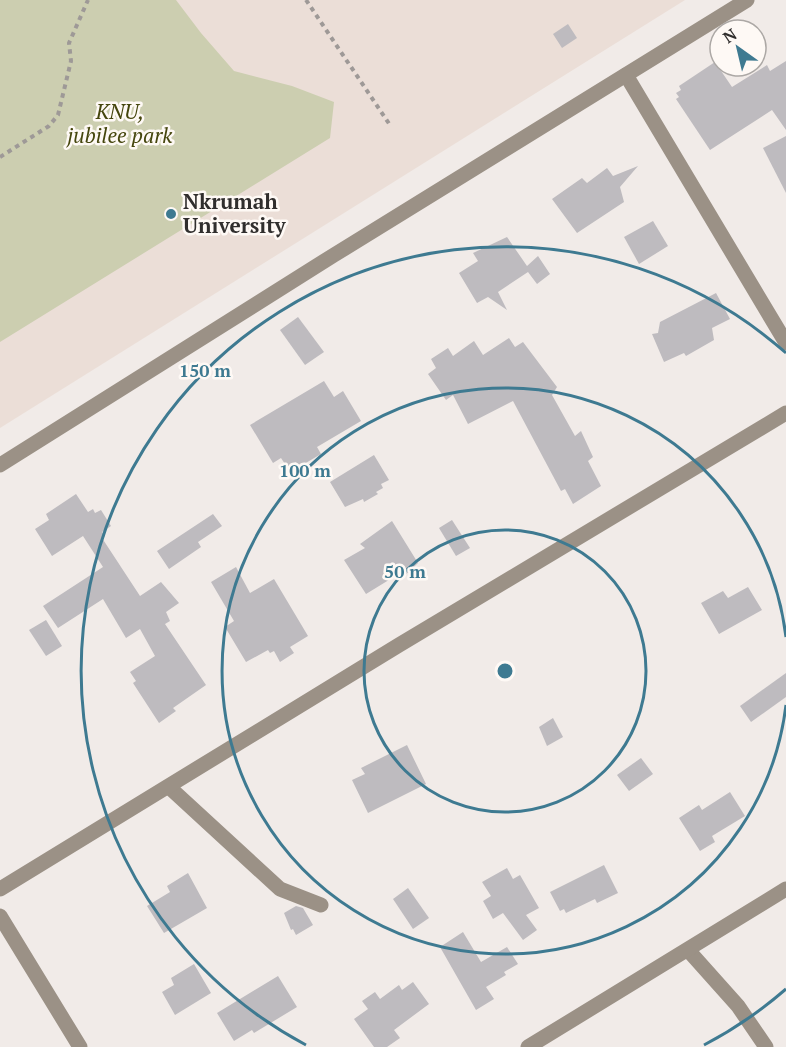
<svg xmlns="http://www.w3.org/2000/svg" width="786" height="1047" viewBox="0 0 786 1047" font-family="'PT Serif',serif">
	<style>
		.built { fill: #ebded7 }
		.green { fill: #ccceb0 }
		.building { fill: #bebbbf }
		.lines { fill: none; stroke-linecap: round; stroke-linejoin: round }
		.path { stroke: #9e9997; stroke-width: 4; stroke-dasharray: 4.5 4.5; stroke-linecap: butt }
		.minor { stroke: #9b9186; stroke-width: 15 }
		.ring { fill: none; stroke: #3e7a91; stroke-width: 3 }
		.poi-dot { fill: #3e7a91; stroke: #fef9f5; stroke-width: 2 }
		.labels { text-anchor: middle; stroke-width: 5; stroke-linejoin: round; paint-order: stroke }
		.park-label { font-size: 21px; font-style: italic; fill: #45460d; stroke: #fef9f5 }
		.poi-label { font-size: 21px; font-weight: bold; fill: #302e2d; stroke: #fef9f5; text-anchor: start }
		.centre { fill: #3e7a91; stroke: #fef9f5; stroke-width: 3 }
		.ring-label { font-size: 18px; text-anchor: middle; font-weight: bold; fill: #3e7a91; stroke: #fef9f5; stroke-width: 5; stroke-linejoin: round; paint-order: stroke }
	</style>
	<rect width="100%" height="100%" fill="#f1ebe8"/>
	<!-- built -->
	<polygon class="built" points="0,0 685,0 0,428"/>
	<!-- green -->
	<polygon class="green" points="0,0 176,0 201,33 234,71 292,86 334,102 330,138 0,342"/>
	<!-- building -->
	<g class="building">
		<polygon points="568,24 577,38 562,48 553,34"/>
		<polygon points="786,61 786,130 772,110 710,150 676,99 679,97 676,93 681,90 679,86 715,62 732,87 767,65 770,71"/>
		<polygon points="786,136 786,193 763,148"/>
		<polygon points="638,166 620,187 624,202 577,233 552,199 582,178 587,183 607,168 613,176"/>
		<polygon points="653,221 668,246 639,264 624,237"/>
		<polygon points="507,237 527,266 538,256 550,274 537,284 528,272 498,292 507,310 488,297 477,303 459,273 478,261 473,253"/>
		<polygon points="716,293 730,319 712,328 714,340 686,356 684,353 664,362 652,334 658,333 660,322"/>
		<polygon points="298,317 324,352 305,365 280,330"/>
		<polygon points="509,338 515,347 523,342 557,387 552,395 575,436 581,431 593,457 588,461 601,486 573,504 565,489 561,491 513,401 468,424 453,395 446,400 428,374 436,368 431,359 448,348 453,356 474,341 483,355"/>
		<polygon points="324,381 334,397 343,391 361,421 317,447 321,454 299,467 296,462 287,467 281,458 273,463 250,425"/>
		<polygon points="374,455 389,480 381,484 383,488 376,492 378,494 364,502 363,499 345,507 330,482"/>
		<polygon points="76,494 88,512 93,509 95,513 101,510 111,526 102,532 105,536 102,538 140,596 161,582 179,603 166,612 170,621 165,624 206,685 173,708 176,711 159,723 133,683 136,681 130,672 155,656 140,629 126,638 103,599 58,628 43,606 103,567 83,536 52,556 35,529 49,520 46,514"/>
		<polygon points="213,514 222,526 198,542 201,547 169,569 157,551"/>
		<polygon points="452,520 470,548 456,556 439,528"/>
		<polygon points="392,521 418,563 401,579 397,575 366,594 344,560 365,548 360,544"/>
		<polygon points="236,567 250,593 274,579 308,636 290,647 294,653 280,662 274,651 270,653 268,650 246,662 225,627 234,621 211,582"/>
		<polygon points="748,587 762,610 719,634 701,603 723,591 728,598"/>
		<polygon points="46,620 62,646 46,656 29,630"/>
		<polygon points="786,673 786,697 751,722 740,706"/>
		<polygon points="553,718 563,737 547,746 539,727"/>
		<polygon points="407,745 426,784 368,813 352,780 365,774 361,768"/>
		<polygon points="641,758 653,774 629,791 617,775"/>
		<polygon points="730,792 745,816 712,836 715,842 700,851 679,818 699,805 702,810"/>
		<polygon points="604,865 618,893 597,903 595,899 566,913 564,909 560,911 550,892"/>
		<polygon points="507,868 513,879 520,875 539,908 526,915 537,930 523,940 503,913 493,919 483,901 491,896 482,882"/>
		<polygon points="188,873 207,908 164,933 147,906 170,892 167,886"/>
		<polygon points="408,888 429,918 413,929 393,899"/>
		<polygon points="296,906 303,908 313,925 296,935 293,929 291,930 284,913"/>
		<polygon points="463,932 481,962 507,947 518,964 504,972 506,975 486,987 494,999 476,1010 440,947"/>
		<polygon points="194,964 211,993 175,1015 162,992 174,985 171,978"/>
		<polygon points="278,976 297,1007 254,1033 252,1030 234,1041 217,1013"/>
		<polygon points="413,982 429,1004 394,1030 400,1038 387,1047 374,1047 354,1019 368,1009 362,1001 375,992 380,999 399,985 402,990"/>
	</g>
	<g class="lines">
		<!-- path -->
		<g class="path">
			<polyline points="306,0 390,125"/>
			<polyline points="0,157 49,126 58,115 71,61 69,43 88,0"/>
		</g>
		<!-- minor -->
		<g class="minor">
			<polyline points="626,75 786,343"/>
			<polyline points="0,465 334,255 747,0"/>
			<polyline points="169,787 280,889 321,905"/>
			<polyline points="0,889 399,645 786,413"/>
			<polyline points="0,916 80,1047"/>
			<polyline points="688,950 738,1006 766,1047"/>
			<polyline points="528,1047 786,889"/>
		</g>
	</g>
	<!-- distance rings -->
	<g class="ring">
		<circle cx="505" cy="671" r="141"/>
		<path d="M786 705A283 283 0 1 1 786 637"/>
		<path d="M786 989A424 424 0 0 1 704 1045M306 1045A424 424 0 1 1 786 353"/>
	</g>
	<!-- markers -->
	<circle class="poi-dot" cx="171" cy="214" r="6"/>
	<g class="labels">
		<!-- park labels -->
		<g class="park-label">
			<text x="120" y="119">KNU,<tspan x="120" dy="24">jubilee park</tspan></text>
		</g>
		<!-- poi labels -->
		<g class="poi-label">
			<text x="183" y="209">Nkrumah<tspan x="183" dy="24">University</tspan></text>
		</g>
	</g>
	<circle cx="505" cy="671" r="9" class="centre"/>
	<g class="ring-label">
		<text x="205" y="377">150 m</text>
		<text x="305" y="477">100 m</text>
		<text x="405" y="578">50 m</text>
	</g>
	<!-- north arrow -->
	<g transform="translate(738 48) rotate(326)"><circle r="28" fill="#fef9f5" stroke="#aca8a5" stroke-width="1.5"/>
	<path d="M0-4.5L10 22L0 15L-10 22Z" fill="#3e7a91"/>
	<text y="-9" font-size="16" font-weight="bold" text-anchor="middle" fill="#302e2d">N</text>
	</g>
</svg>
